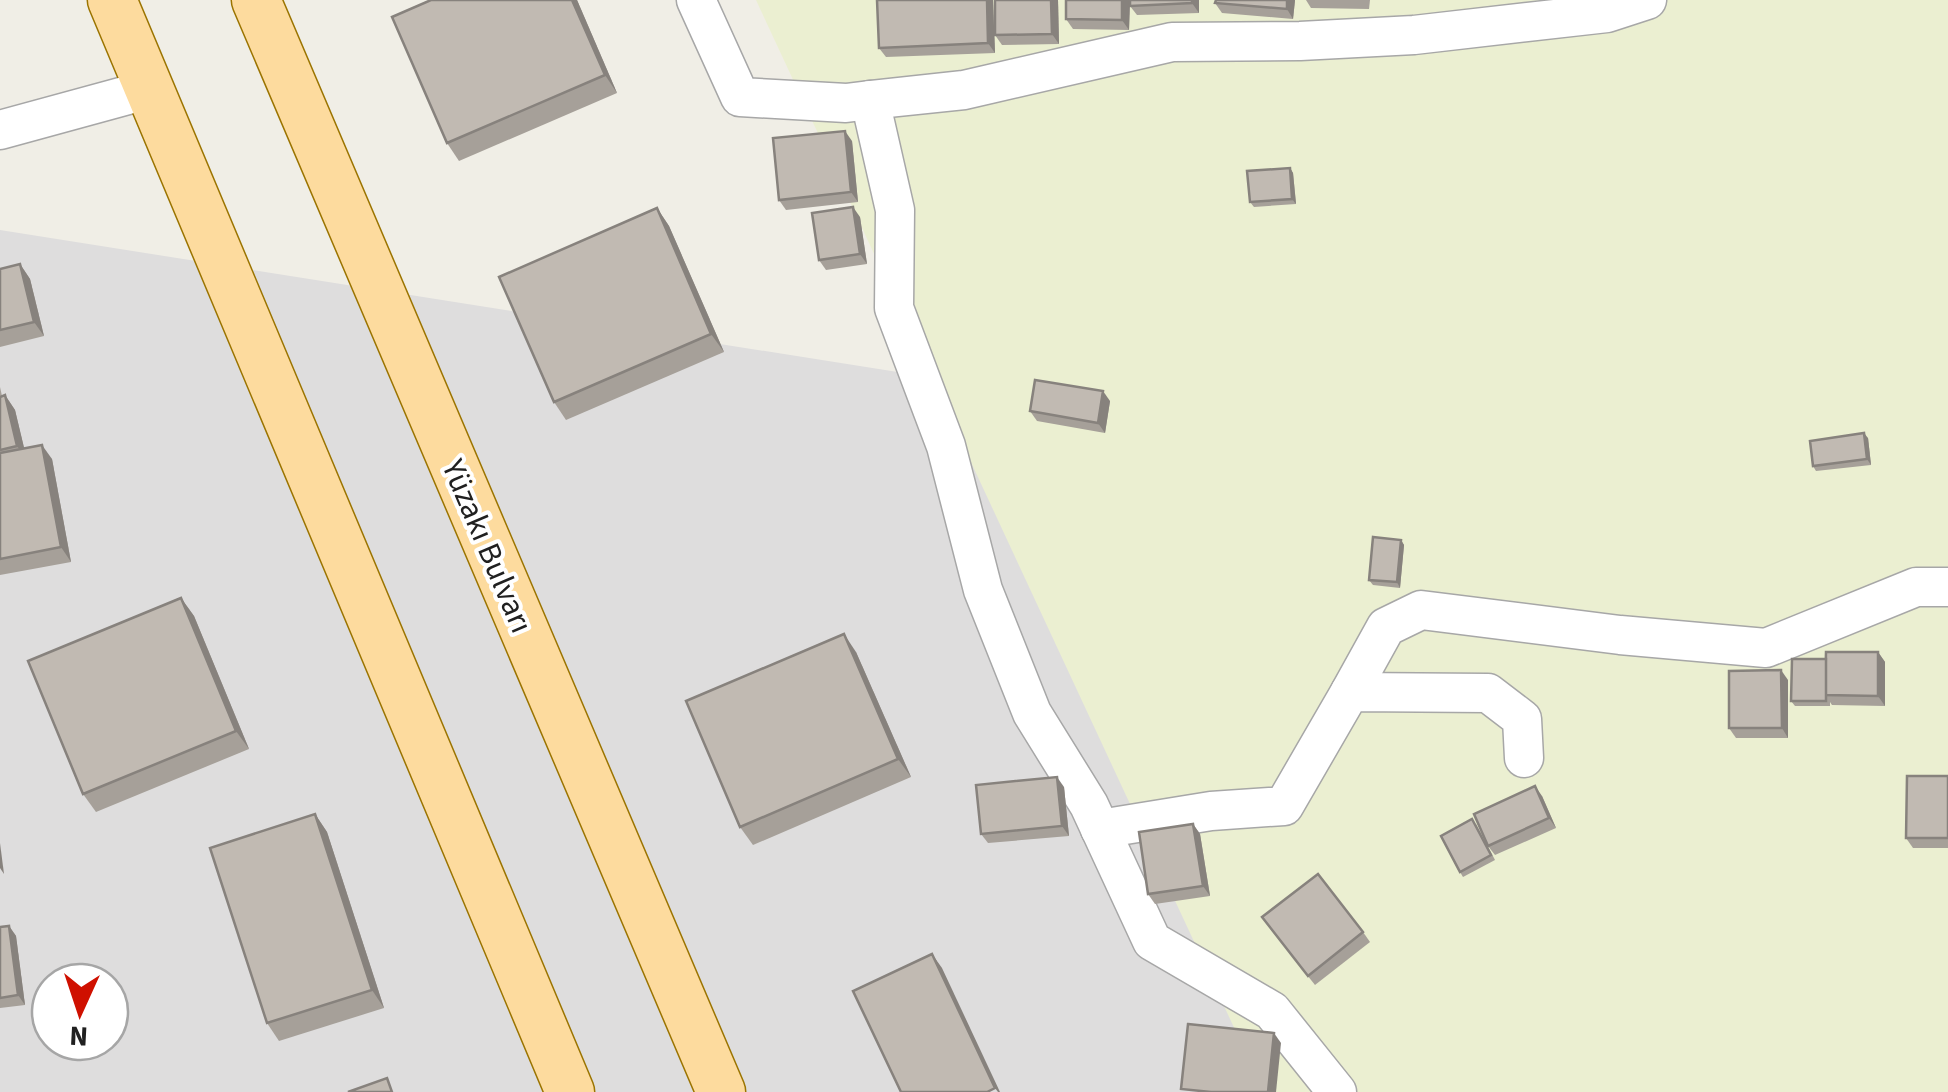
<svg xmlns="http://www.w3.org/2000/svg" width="1948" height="1092" viewBox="0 0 1948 1092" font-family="'Source Sans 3',sans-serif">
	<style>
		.residential { fill: #dedddd; fill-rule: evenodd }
		.farmland { fill: #ebefd1 }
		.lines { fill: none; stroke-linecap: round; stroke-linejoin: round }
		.minor-casing { stroke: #a7a7a7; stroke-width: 41 }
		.major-casing { stroke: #9b7400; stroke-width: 51 }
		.minor { stroke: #fff; stroke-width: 38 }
		.major { stroke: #fddb9e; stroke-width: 48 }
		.wall { fill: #a6a099 }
		.shaded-wall { fill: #87827d }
		.building { fill: #c1bab2; stroke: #87827d; stroke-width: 2.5 }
		.labels { text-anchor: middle; stroke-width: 8; stroke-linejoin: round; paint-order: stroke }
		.street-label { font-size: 32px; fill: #202020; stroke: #fff }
	</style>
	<rect width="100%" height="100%" fill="#f0eee6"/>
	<!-- residential -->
	<path class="residential" d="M0 230 967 383 1275 1092H0ZM50 982H110V1042H50Z"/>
	<!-- farmland -->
	<polygon class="farmland" points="756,0 1948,0 1948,1092 1264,1092"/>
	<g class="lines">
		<defs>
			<g id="minor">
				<polyline points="696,0 740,97 846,103 870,100 964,90 1172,42 1300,41 1414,35 1607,13 1647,0"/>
				<polyline points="870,100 895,210 894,308 946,446 983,590 1032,713 1089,805 1152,941 1272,1011 1337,1092"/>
				<polyline points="0,130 150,89"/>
				<polyline points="1350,692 1386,627 1421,610 1620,635 1766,648 1916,587 1948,587"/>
				<polyline points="1100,829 1211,811 1284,806 1350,692 1488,693 1522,719 1524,758"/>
			</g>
			<g id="major">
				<polyline points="112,0 570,1092"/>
				<polyline points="256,0 721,1092"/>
			</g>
		</defs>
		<!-- minor casing -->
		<use href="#minor" class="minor-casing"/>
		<!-- major casing -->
		<use href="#major" class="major-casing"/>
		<!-- minor -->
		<use href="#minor" class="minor"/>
		<!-- major -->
		<use href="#major" class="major"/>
	</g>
	<!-- wall -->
	<g class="wall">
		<polygon points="577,0 617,93 459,161 447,143"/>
		<polygon points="877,0 993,0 995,53 886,57 879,48"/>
		<polygon points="1058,0 1059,44 1002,45 995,35"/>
		<polygon points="1130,0 1129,30 1073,29 1066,19"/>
		<polygon points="1199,0 1199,13 1137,15 1130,6"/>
		<polygon points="1295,0 1293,19 1222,13 1215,3"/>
		<polygon points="1306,0 1370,0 1369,9 1311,8"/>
		<polygon points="852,141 858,202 786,210 779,200"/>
		<polygon points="1290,168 1293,173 1296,204 1254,207 1250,202"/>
		<polygon points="657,208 669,226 724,352 566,420 554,402"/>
		<polygon points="860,217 867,264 826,270 819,260"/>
		<polygon points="20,264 30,279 44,336 0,347 0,269"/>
		<polygon points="0,387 2,396 5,395 15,410 24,448 52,459 71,562 0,575"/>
		<polygon points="1110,401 1105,433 1037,421 1030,411"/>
		<polygon points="1868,438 1871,465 1816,471 1813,466"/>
		<polygon points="1401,540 1404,545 1400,588 1373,585 1369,580"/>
		<polygon points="181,598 194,616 249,749 96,812 83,794"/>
		<polygon points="856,652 911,777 753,845 740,827"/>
		<polygon points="1878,652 1885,662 1885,706 1832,705 1830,702 1830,706 1795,706 1791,701 1826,659"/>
		<polygon points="1788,680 1788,738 1736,738 1729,728"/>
		<polygon points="1948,776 1948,848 1913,848 1906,838"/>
		<polygon points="1064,787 1069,836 988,843 981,834"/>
		<polygon points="1542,796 1556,828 1495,855 1488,846"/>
		<polygon points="315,814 327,832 384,1008 279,1041 267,1023"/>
		<polygon points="1193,824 1200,834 1210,896 1155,904 1148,894"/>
		<polygon points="1476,824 1495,860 1463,877 1460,872"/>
		<polygon points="9,926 16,936 25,1005 0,1008 0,927"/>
		<polygon points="1269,927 1363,932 1370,942 1315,985"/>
	</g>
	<!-- shaded-wall -->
	<g class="shaded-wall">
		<polygon points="572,0 577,0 617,93 605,75"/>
		<polygon points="987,0 993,0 995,53 988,43"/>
		<polygon points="1051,0 1058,0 1059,44 1052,34"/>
		<polygon points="1122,0 1130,0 1129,30 1122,20"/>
		<polygon points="1192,0 1199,0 1199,13 1192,3"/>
		<polygon points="1287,0 1295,0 1293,19 1287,9"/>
		<polygon points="845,131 852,141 858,202 851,192"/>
		<polygon points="1290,168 1293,173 1296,204 1292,199"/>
		<polygon points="853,207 860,217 867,264 860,254"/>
		<polygon points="657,208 669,226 724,352 711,334"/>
		<polygon points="20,264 30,279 44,336 34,322"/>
		<polygon points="1103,391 1110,401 1105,433 1098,423"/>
		<polygon points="5,395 15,410 27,460 17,446"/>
		<polygon points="1864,433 1868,438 1871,465 1867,459"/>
		<polygon points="42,445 52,459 71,562 61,547"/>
		<polygon points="1401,540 1404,545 1400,588 1397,582"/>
		<polygon points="181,598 194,616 249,749 236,731"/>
		<polygon points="844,634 856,652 911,777 898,759"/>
		<polygon points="1878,652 1885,662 1885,706 1878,696"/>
		<polygon points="1781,670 1788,680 1788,738 1782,728"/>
		<polygon points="1057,777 1064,787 1069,836 1062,826"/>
		<polygon points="1535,786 1542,796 1556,828 1549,818"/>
		<polygon points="315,814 327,832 384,1008 372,990"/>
		<polygon points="1193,824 1200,834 1210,896 1203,886"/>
		<polygon points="0,843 4,874 0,868"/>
		<polygon points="9,926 16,936 25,1005 18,995"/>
		<polygon points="932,954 942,968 1000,1092 998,1092 995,1088"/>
		<polygon points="1274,1033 1281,1043 1276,1092 1268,1092"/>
	</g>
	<!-- building -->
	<g class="building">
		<polygon points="431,0 572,0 605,75 447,143 392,17"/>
		<polygon points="877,0 987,0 988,43 879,48"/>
		<polygon points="995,0 1051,0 1052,34 995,35"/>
		<polygon points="1066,0 1122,0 1122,20 1066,19"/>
		<polygon points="1130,0 1192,0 1192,3 1130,6"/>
		<polygon points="1216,0 1287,0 1287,9 1215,3"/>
		<polygon points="845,131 851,192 779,200 773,138"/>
		<polygon points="1290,168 1292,199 1250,202 1247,171"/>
		<polygon points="853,207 860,254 819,260 812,213"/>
		<polygon points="657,208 711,334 554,402 499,277"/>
		<polygon points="20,264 34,322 0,330 0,269"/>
		<polygon points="1035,380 1103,391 1098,423 1030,411"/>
		<polygon points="5,395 17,446 0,450 0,397"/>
		<polygon points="1864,433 1867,459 1813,466 1810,441"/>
		<polygon points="42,445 61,547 0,559 0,453"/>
		<polygon points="1373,537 1401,540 1397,582 1369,580"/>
		<polygon points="181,598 236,731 83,794 28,661"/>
		<polygon points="844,634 898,759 740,827 686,701"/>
		<polygon points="1826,652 1878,652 1878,696 1825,695"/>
		<polygon points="1792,659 1826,659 1826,701 1791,701"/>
		<polygon points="1781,670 1782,728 1729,728 1729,671"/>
		<polygon points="1907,776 1948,776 1948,838 1906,838"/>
		<polygon points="1057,777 1062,826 981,834 976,785"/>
		<polygon points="1535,786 1549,818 1488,846 1474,814"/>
		<polygon points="315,814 372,990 267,1023 210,848"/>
		<polygon points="1472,819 1491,855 1460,872 1441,836"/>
		<polygon points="1193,824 1203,886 1148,894 1139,832"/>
		<polygon points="1318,874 1363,932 1308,976 1262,917"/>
		<polygon points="9,926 18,995 0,998 0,927"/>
		<polygon points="932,954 995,1088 987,1092 901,1092 853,991"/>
		<polygon points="1188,1024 1274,1033 1268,1092 1211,1092 1181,1089"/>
		<polygon points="387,1078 392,1092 348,1092"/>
	</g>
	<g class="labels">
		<!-- street labels -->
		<g class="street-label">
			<text transform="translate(488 546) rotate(67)" y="11">Yüzakı Bulvarı</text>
		</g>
	</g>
	<!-- north arrow -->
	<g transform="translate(80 1012) rotate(183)"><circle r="48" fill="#ffffff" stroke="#a6a6a6" stroke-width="2.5"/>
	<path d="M0-8L18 38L0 25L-18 38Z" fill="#cf1000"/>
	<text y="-15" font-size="28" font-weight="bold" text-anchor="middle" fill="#202020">N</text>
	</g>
</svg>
